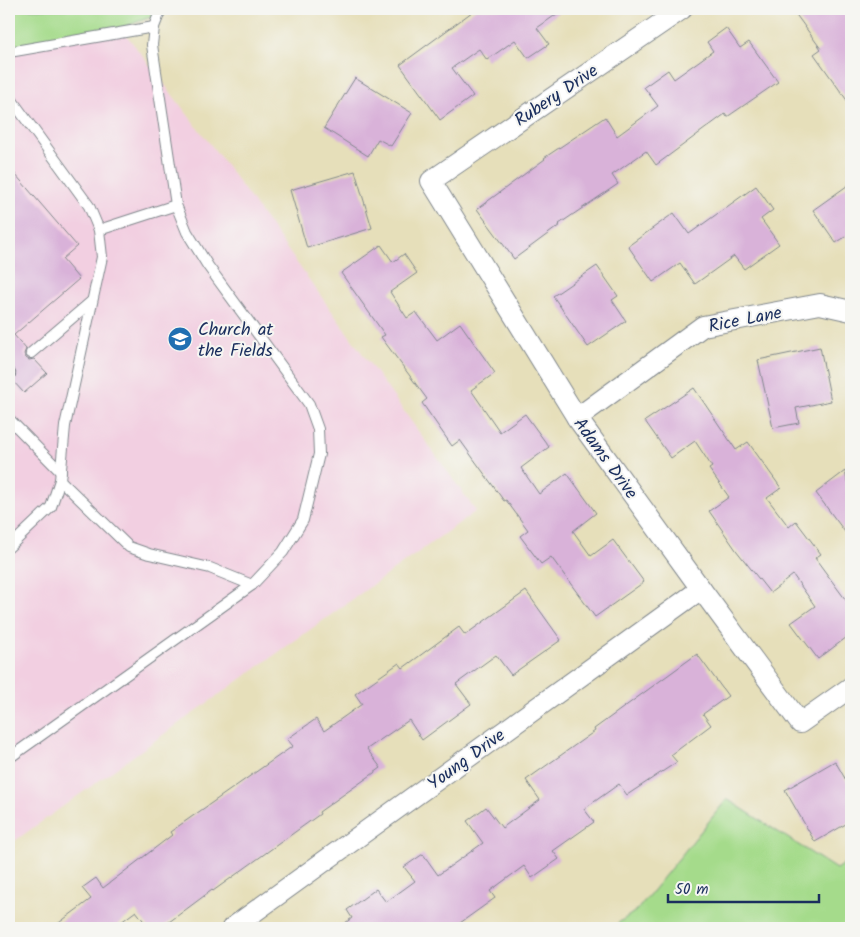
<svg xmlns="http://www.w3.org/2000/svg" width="860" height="937" viewBox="0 0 860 937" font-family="Kalam,sans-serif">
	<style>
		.built { fill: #f2cfe1 }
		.green { fill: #a5db8b; stroke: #608574 }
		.building { fill: #d9b2d9 }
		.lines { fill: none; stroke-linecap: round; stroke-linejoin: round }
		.service-casing { stroke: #80878c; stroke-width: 12 }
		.minor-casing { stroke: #80878c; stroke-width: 22 }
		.service { stroke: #fff; stroke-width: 10 }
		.minor { stroke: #fff; stroke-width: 20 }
		.labels { text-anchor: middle; stroke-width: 4; stroke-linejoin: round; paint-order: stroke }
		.street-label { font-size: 18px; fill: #1b2f5e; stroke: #f6f6f2 }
		.poi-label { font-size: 18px; fill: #1b2f5e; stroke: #f6f6f2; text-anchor: start }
	</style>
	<rect width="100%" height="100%" fill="#f6f6f2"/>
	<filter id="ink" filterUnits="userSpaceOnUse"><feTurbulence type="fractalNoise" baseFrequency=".02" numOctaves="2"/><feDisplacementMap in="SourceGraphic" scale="10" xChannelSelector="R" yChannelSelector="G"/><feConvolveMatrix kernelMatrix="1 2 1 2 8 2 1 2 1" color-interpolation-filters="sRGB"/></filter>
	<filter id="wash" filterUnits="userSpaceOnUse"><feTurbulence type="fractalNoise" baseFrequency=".0096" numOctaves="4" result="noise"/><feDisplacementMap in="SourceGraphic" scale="20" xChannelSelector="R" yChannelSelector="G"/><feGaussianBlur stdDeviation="1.12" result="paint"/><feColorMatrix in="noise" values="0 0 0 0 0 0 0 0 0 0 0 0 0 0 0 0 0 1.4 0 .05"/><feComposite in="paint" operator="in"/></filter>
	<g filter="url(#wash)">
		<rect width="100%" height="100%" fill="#e6dfba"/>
		<!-- built -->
		<polygon class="built" points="121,28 227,166 476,511 9,845 9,49"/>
		<!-- green -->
		<g class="green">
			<polygon points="9,9 173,9 121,28 9,49"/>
			<polygon points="727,799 836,869 851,859 851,928 611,928 637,910"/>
		</g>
		<g id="blocks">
			<!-- building -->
			<g class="building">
				<polygon points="476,9 564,9 537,28 549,44 528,58 515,40 487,60 479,49 452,68 473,96 440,120 400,65"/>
				<polygon points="792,9 851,9 851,106 814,54 821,49"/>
				<polygon points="726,28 740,48 749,42 778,82 727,117 725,114 656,165 646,151 612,175 618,184 559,224 560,225 514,259 477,209 545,159 544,158 605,117 617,136 658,106 644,87 668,70 674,79 713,51 707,42"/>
				<polygon points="355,78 412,113 391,146 378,139 368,156 324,128"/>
				<polygon points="9,167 77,246 62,259 79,279 14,335 26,349 24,354 26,358 29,360 34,359 47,373 24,393 12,380 15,377 16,373 13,367 9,366"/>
				<polygon points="355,171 372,228 307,248 290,190"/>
				<polygon points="851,183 851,233 836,243 813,210"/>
				<polygon points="756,186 773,210 761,219 779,244 744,269 734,256 695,284 680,263 653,282 628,246 674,213 689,234"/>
				<polygon points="381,245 393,262 404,254 417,273 390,292 407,318 416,312 437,340 460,323 495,373 471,390 500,432 525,414 549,447 521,468 539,494 567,473 596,513 573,531 591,556 613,540 644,582 595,617 551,557 541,564 520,536 528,530 506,500 504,501 460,440 452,446 422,403 427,399 381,337 385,335 341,273"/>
				<polygon points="597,266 618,296 612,300 626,321 588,347 553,296"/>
				<polygon points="820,347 831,401 796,408 799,423 773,428 758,360"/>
				<polygon points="694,388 736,450 748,442 781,488 767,498 789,527 796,521 821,554 815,558 851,607 851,634 818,659 791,623 815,606 793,575 770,593 736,550 709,511 729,497 709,469 712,467 695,441 671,458 645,421"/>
				<polygon points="845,471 847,481 851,481 851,540 816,493"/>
				<polygon points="526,591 561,640 511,675 496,655 456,684 471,704 422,740 409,720 367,749 381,768 319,812 320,814 213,891 212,890 161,928 149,928 136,911 113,928 52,928 91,899 82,888 96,878 103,888 172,835 170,832 293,746 287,739 316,719 324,731 362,704 355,694 399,663 403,668 459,627 465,635"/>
				<polygon points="697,654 728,696 703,714 711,725 671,755 677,762 627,795 619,784 584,809 594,822 553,851 559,859 532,878 524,866 490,891 495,898 453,928 338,928 352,918 347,910 376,889 386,902 415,881 404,867 423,854 438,875 483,843 467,821 486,807 502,828 540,800 526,780 595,731 594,729"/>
				<polygon points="835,761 851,789 851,821 815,842 785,790"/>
			</g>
		</g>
	</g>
	<g filter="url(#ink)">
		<use href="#blocks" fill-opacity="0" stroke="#80878c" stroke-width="1"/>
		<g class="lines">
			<defs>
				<g id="service">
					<polyline points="9,52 154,27"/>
					<polyline points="9,96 89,206 99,230 102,257 65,426 60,480 51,507 9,547"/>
					<polyline points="99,230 176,205"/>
					<polyline points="31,353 92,301"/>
					<polyline points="9,374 9,373"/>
					<polyline points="9,419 61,472"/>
					<polyline points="60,480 129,547 149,554 210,568 252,585"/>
					<polyline points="9,758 252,585 283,552 303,520 319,454 318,429 309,404 208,266 187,232 176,205 152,45 154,27 161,9"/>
				</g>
				<g id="minor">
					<polyline points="682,9 431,181 577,418 701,589 800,723 851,687"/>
					<polyline points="577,418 703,326 820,304 851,311"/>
					<polyline points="232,928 701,589"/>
				</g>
			</defs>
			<!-- service casing -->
			<use href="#service" class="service-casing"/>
			<!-- minor casing -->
			<use href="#minor" class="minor-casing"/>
			<!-- service -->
			<use href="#service" class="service"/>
			<!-- minor -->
			<use href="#minor" class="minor"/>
		</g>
	</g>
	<!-- icons -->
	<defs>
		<symbol id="school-disc" viewBox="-11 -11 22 22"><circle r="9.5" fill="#1f6fb2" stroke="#f6f6f2"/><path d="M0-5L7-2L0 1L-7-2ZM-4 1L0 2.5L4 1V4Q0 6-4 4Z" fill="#fff"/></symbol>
	</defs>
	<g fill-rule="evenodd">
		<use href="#school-disc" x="166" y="325" width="28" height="28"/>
	</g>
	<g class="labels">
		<!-- street labels -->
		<g class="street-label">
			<text transform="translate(556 95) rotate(-34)" y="6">Rubery Drive</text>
			<text transform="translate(745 319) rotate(-11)" y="6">Rice Lane</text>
			<text transform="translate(606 458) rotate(54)" y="6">Adams Drive</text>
			<text transform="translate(466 759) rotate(-36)" y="6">Young Drive</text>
		</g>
		<!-- poi labels -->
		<g class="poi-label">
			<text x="198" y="335">Church at<tspan x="198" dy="21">the Fields</tspan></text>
		</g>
	</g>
	<!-- margin -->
	<rect width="860" height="937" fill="none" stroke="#f6f6f2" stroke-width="30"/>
	<!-- scale -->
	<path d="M668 894v8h151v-8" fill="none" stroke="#1b2f5e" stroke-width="2.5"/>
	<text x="675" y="894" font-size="15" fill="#1b2f5e" stroke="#f6f6f2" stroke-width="4" paint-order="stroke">50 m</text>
</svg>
